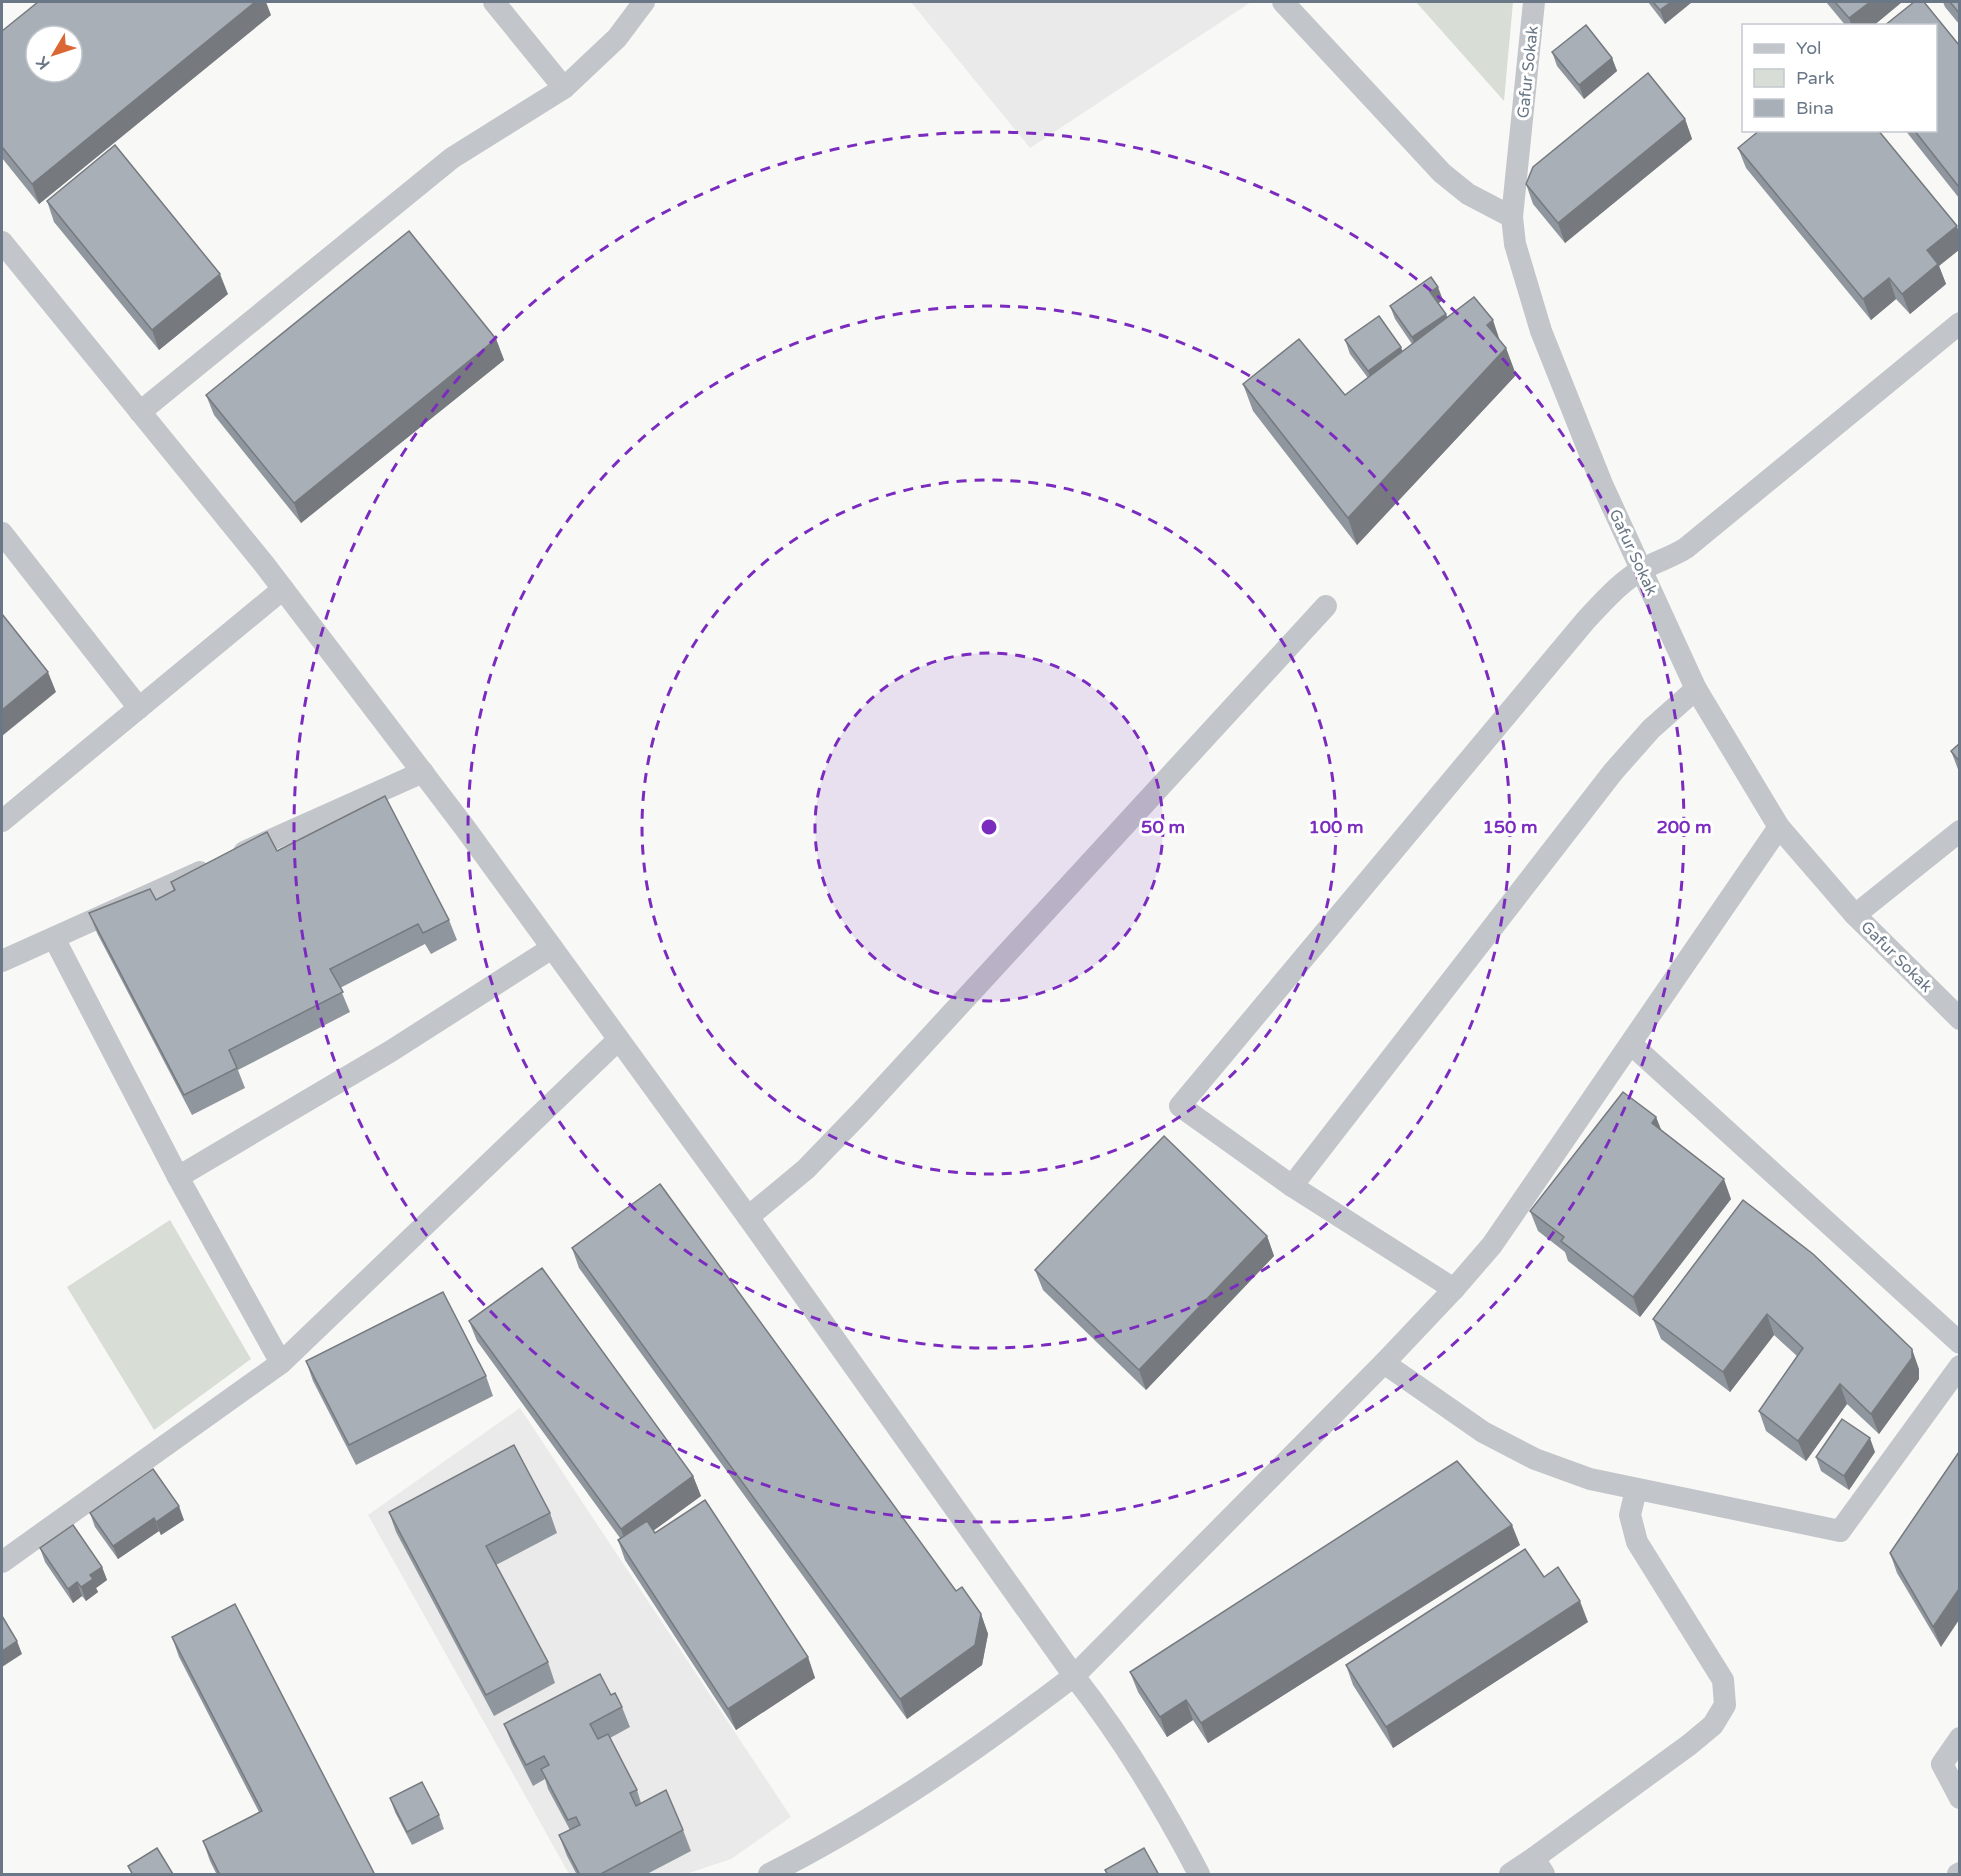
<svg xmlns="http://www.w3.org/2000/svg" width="1961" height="1876" viewBox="0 0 1961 1876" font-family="'Varela Round',sans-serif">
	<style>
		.built { fill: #e9eae9 }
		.green { fill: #d8ddd6 }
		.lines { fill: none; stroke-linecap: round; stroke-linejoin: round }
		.street { stroke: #c2c5c9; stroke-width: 22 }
		.wall { fill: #90969d }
		.shaded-wall { fill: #767a7f }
		.building { fill: #a8afb6; stroke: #767a7f; stroke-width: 1.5; fill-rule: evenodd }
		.ring { fill: none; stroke: #7b2cbf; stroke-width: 3; stroke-dasharray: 10 8 }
		.labels { text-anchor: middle; stroke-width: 6; stroke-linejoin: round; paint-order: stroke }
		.street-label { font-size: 16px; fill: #697786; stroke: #fff }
		.centre { fill: #7b2cbf; stroke: #fff; stroke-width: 3 }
		.ring-label { font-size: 18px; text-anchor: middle; font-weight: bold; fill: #7b2cbf; stroke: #fff; stroke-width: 6; stroke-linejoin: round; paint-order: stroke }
	</style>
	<rect width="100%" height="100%" fill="#f8f9f6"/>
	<!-- built -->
	<g class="built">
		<polygon points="911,2 1251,2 1030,148"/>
		<polygon points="520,1408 791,1817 731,1859 686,1874 569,1874 368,1515"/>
	</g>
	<!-- green -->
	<g class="green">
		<polygon points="1416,2 1513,2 1504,101"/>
		<polygon points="170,1220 251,1359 154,1430 67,1287"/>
	</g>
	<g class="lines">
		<!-- street -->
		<g class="street">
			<polyline points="494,2 564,88"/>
			<polyline points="1283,2 1442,173 1468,194 1512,217"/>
			<polyline points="1534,2 1512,217 1515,244 1541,331 1602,484 1696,689 1779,827 1855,915 1960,1019"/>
			<polyline points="2,242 264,564 465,828 748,1217 1074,1676 1384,1363 1454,1289 1492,1245 1779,827"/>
			<polyline points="140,412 452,158 564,88 617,38 644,2"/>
			<polyline points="2,533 139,708"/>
			<polyline points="2,821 283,589"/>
			<polyline points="244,852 423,772"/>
			<polyline points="1855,915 1960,831"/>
			<polyline points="54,938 178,1177 281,1363"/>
			<polyline points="2,961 200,872"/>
			<polyline points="1631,1044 1960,1343"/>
			<polyline points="178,1177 391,1051 552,948"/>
			<polyline points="1292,1186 1613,772 1651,729 1696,689"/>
			<polyline points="748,1217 806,1169 862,1111 1326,606"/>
			<path d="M1454 1289 1292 1186 1180 1106 1586 620C1603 602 1621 581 1643 569 1657 561 1672 557 1686 548L1960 323"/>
			<polyline points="1384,1363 1483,1432 1535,1459 1590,1479 1840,1531 1960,1366"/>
			<polyline points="2,1562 281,1363 618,1040"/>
			<polyline points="1960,1738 1942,1764 1960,1798"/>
			<polyline points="1534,1858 1689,1745 1713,1725 1725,1705 1723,1680 1637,1542 1630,1515 1636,1490"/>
			<path d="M769 1874C877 1820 978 1749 1074 1676 1122 1737 1163 1805 1199 1874"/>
			<polyline points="1510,1874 1534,1858 1544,1874"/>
			<polyline points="1958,1874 1960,1873"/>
		</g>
	</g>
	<!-- wall -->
	<g class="wall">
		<polygon points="1648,2 1692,2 1665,24"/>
		<polygon points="1826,2 1902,2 1873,26 1846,26"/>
		<polygon points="1943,2 1959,2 1959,24 1945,7"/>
		<polygon points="271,15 39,204 2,158 2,31"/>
		<polygon points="1959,45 1959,198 1905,130 1935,130"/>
		<polygon points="1552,52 1612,58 1617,71 1584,99 1557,66"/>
		<polygon points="1685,119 1692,139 1565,243 1533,204 1526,184"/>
		<polygon points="1738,148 1939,266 1946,284 1910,314 1896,299 1871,320 1746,168"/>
		<polygon points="47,201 228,294 159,350 54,222"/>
		<polygon points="1443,300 1438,303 1447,317 1500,341 1506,348 1516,375 1357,545 1253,411 1243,384 1345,395 1368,378 1350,354 1345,340 1403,351 1412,344 1395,319 1390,306"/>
		<polygon points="496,339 504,360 301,523 214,415 206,395"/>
		<polygon points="1959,744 1959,772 1951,751"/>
		<polygon points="277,851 449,920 457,940 431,954 425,944 340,988 350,1012 238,1070 245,1088 192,1115 97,933 89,913 156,900 174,891 171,882"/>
		<polygon points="1656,1117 1661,1130 1731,1199 1640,1317 1568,1261 1565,1252 1538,1231 1530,1211"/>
		<polygon points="1743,1200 1919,1369 1919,1379 1879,1434 1847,1404 1806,1461 1766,1431 1759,1411 1797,1356 1774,1335 1730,1392 1661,1339 1653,1319"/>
		<polygon points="1267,1236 1274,1256 1146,1390 1043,1290 1035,1270"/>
		<polygon points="572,1248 981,1614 988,1634 982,1665 907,1719 579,1268"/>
		<polygon points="469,1321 693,1476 701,1496 653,1531 655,1533 808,1657 815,1678 736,1730 625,1560 618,1540 620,1538 477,1341"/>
		<polygon points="306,1361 486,1376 493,1396 356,1465 313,1381"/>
		<polygon points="1875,1452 1849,1490 1821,1471 1816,1457"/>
		<polygon points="1959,1452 1941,1647 1897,1573 1890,1553"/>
		<polygon points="389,1512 550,1513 557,1533 496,1565 548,1662 555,1683 494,1716 396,1532"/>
		<polygon points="90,1513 184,1520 161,1535 159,1531 118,1559 95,1527"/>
		<polygon points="1520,1545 1208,1743 1193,1720 1167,1737 1138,1692 1130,1672"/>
		<polygon points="40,1548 102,1567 107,1580 96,1588 98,1592 86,1601 82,1596 73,1603 45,1562"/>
		<polygon points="1544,1577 1588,1622 1393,1748 1353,1685 1346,1665"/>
		<polygon points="172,1637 375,1875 217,1875 210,1861 203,1841 259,1812 179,1657"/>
		<polygon points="611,1695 622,1707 630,1727 610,1738 637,1790 641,1803 683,1830 691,1851 645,1875 577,1875 567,1856 559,1835 570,1830 548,1789 545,1779 533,1786 512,1744 504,1724"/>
		<polygon points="390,1798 439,1815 444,1829 412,1845 395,1812"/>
	</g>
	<!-- shaded-wall -->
	<g class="shaded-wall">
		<polygon points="255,2 266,2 271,15 39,204 32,184"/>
		<polygon points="1671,2 1692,2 1665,24 1660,10"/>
		<polygon points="1870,2 1902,2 1873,26 1852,26 1849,18"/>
		<polygon points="1612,58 1617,71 1584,99 1579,85"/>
		<polygon points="1685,119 1692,139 1565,243 1558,223"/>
		<polygon points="1957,226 1959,233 1959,250 1939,266 1946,284 1910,314 1902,294 1927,250"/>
		<polygon points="220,274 228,294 159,350 152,330"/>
		<polygon points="1889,278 1896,299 1871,320 1863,299"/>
		<polygon points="1438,287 1443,300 1435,306 1430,292"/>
		<polygon points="1446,314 1451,327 1417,351 1412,337"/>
		<polygon points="1493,320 1502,347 1487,325"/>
		<polygon points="496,339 504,360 301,523 294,503"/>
		<polygon points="1401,347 1406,360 1372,384 1368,371"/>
		<polygon points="1506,348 1516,375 1357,545 1348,518"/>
		<polygon points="48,672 56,692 2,736 2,710"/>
		<polygon points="1656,1117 1664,1137 1652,1123"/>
		<polygon points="1724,1179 1731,1199 1640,1317 1633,1297"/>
		<polygon points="1267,1236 1274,1256 1146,1390 1139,1370"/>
		<polygon points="1767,1314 1774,1335 1730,1392 1723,1372"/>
		<polygon points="1912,1349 1919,1369 1919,1379 1879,1434 1871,1414"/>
		<polygon points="1840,1384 1847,1404 1806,1461 1798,1441"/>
		<polygon points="1870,1438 1875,1452 1849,1490 1844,1476"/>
		<polygon points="693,1476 701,1496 628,1549 621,1529"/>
		<polygon points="179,1506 184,1520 161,1535 156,1522"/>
		<polygon points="154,1518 159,1531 118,1559 113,1546"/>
		<polygon points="1512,1525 1520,1545 1208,1743 1201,1723"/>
		<polygon points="102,1567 107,1580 96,1588 98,1592 86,1601 81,1587 90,1575"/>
		<polygon points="77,1582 82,1596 73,1603 68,1589"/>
		<polygon points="1959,1589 1959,1620 1941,1647 1933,1627"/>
		<polygon points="1580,1601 1588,1622 1393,1748 1386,1727"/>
		<polygon points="981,1614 988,1634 982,1665 907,1719 900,1699"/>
		<polygon points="17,1641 22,1654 2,1667 2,1651"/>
		<polygon points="808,1657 815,1678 736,1730 728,1709"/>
		<polygon points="1186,1700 1193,1720 1167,1737 1160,1717"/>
	</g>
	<!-- building -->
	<g class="building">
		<path d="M38 2H255L32 184 2 147V31ZM36 36H72V72H36Z"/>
		<polygon points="1653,2 1671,2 1660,10"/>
		<polygon points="1835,2 1870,2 1849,18"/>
		<polygon points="1914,2 1924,2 1959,45 1959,187 1914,130 1935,130 1935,26 1884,26"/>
		<polygon points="1950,2 1959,2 1959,13"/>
		<polygon points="1586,25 1612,58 1579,85 1552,52"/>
		<polygon points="1648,73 1685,119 1558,223 1526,184 1533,167"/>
		<polygon points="1760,130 1878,130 1957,226 1927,250 1938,264 1902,294 1889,278 1863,299 1738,148"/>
		<polygon points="115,145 220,274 152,330 47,201"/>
		<polygon points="409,231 496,339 294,503 206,395"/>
		<polygon points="1431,277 1438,287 1430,292 1446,314 1412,337 1390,306"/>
		<polygon points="1474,297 1493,320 1487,325 1506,348 1348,518 1243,384 1299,339 1345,395"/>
		<polygon points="1379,316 1401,347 1368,371 1345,340"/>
		<polygon points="2,614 48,672 2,710"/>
		<polygon points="1959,744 1959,761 1951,751"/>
		<polygon points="385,796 449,920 423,933 418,924 330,969 343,992 229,1050 237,1068 184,1095 89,913 150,889 156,900 175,890 171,882 267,832 277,851"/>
		<polygon points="1623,1092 1656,1117 1652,1123 1724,1179 1633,1297 1561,1241 1564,1237 1530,1211"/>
		<polygon points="1164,1136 1267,1236 1139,1370 1035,1270"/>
		<polygon points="660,1184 956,1591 962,1587 981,1614 975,1645 900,1699 572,1248"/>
		<polygon points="1743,1200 1813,1254 1912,1349 1912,1358 1871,1414 1840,1384 1798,1441 1759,1411 1803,1348 1767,1314 1723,1372 1653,1319"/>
		<polygon points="542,1268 693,1476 621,1529 469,1321"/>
		<polygon points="443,1292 486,1376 349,1445 306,1361"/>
		<polygon points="1842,1419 1870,1438 1844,1476 1816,1457"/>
		<polygon points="514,1445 550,1513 486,1546 548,1662 486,1695 389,1512"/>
		<polygon points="1959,1452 1959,1589 1933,1627 1890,1553"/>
		<polygon points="1457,1461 1512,1525 1201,1723 1186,1700 1160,1717 1130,1672"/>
		<polygon points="153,1469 179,1506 156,1522 154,1518 113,1546 90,1513"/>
		<polygon points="705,1500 808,1657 728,1709 618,1540 647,1521 655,1533"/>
		<polygon points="73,1525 102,1567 90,1575 93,1579 81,1587 77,1582 68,1589 40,1548"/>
		<polygon points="1525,1549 1544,1577 1558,1567 1580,1601 1386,1727 1346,1665"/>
		<polygon points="235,1604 375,1875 220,1875 203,1841 262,1811 172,1637"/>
		<polygon points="2,1616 17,1641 2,1651"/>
		<polygon points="600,1674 611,1695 615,1693 622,1707 590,1724 598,1739 608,1734 637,1790 630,1793 636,1806 666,1790 683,1830 599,1875 580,1875 559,1835 580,1825 576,1817 568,1820 541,1769 549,1765 544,1756 526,1765 504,1724"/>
		<polygon points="422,1782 439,1815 407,1832 390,1798"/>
		<polygon points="157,1848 173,1874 133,1875 128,1866"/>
		<polygon points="1144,1848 1159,1875 1108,1875 1105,1870"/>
	</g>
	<!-- distance rings -->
	<circle cx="989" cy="827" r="174" fill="#7b2cbf" fill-opacity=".12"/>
	<g class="ring">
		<circle cx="989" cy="827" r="174"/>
		<circle cx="989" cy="827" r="347"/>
		<circle cx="989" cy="827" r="521"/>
		<circle cx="989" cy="827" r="695"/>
	</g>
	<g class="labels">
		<!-- street labels -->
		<g class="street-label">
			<text transform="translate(1527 72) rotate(-84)" y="6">Gafur Sokak</text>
			<text transform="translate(1634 552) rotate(65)" y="6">Gafur Sokak</text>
			<text transform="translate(1897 956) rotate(45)" y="6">Gafur Sokak</text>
		</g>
	</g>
	<circle cx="989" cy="827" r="9" class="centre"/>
	<g class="ring-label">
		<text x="1163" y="833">50 m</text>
		<text x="1336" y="833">100 m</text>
		<text x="1510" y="833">150 m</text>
		<text x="1684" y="833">200 m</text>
	</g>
	<!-- border -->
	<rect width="1961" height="1876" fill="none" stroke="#697786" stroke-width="6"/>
	<!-- legend -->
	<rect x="1742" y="24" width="195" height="108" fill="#ffffff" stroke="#c3c9cf" stroke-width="1.5"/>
	<rect x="1754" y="44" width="30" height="9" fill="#c2c5c9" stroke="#c3c9cf" stroke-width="1.5"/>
	<text x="1796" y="54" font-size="18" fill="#697786">Yol</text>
	<rect x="1754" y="69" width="30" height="18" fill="#d8ddd6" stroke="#c3c9cf" stroke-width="1.5"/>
	<text x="1796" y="84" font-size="18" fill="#697786">Park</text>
	<rect x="1754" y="99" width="30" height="18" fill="#a8afb6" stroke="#c3c9cf" stroke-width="1.5"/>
	<text x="1796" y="114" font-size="18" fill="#697786">Bina</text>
	<!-- north arrow -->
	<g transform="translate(54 54) rotate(231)"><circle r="28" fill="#ffffff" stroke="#c3c9cf" stroke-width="1.5"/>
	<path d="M0-4.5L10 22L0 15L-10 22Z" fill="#db6734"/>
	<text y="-9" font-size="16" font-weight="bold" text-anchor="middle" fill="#697786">K</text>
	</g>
</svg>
